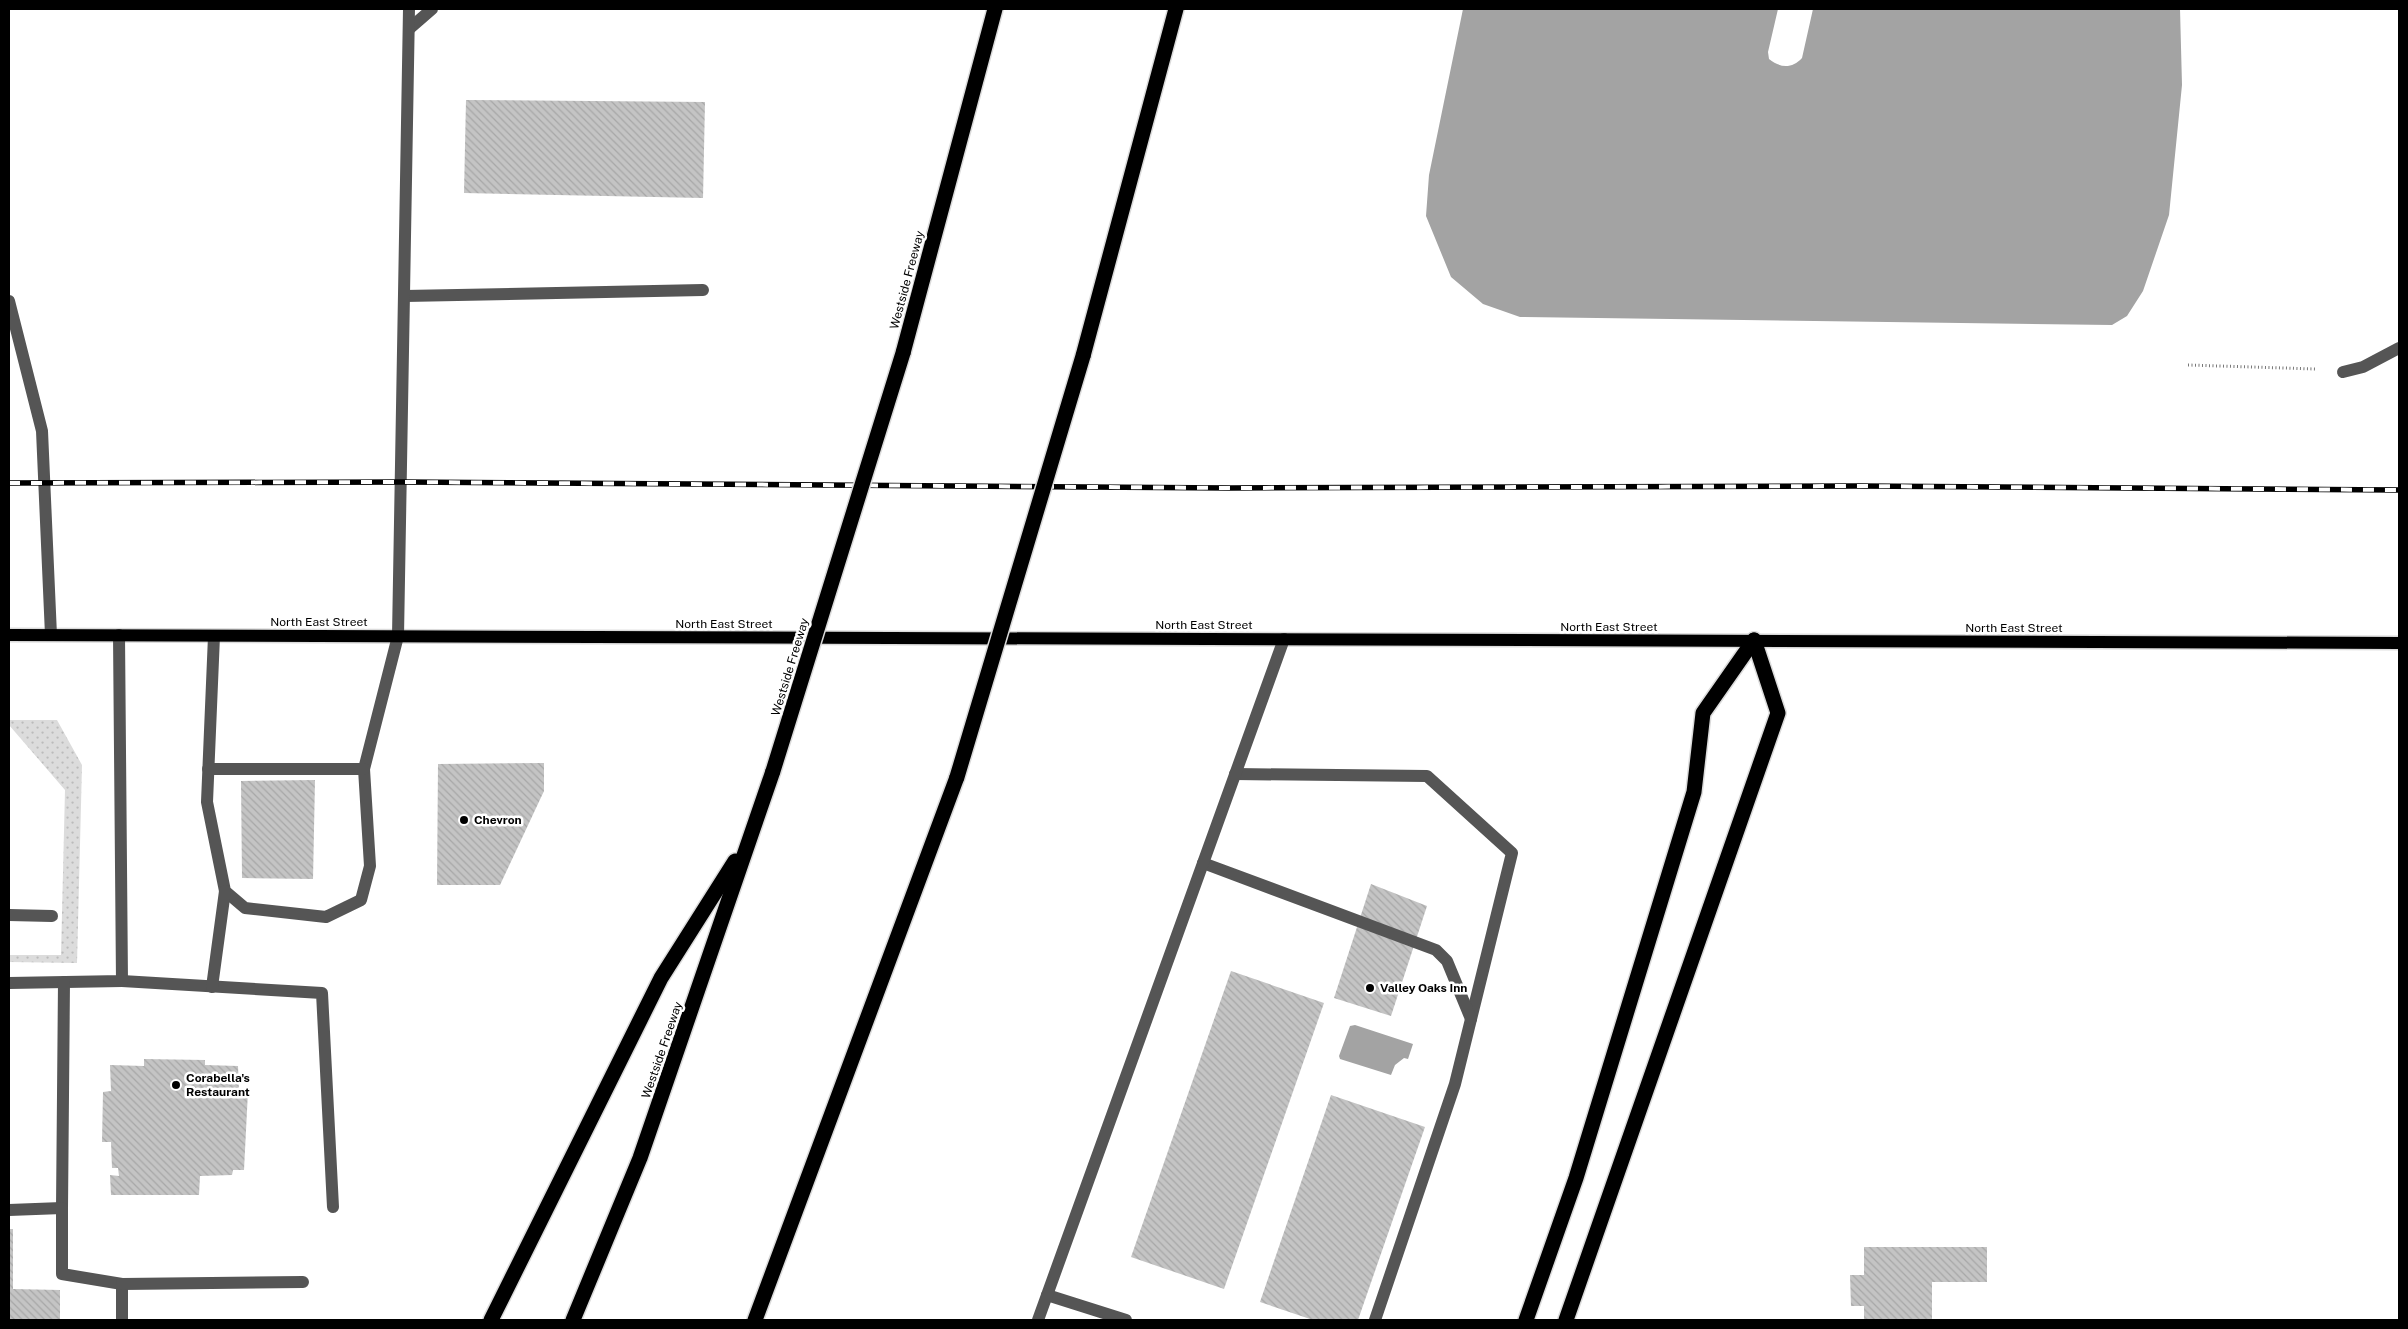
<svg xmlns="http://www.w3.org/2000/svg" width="2408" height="1329" viewBox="0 0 2408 1329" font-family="'Public Sans',sans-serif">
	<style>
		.grass { fill: url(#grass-dots) }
		.water { fill: #a3a3a3 }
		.building { fill: url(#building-back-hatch) }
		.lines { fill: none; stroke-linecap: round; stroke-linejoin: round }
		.major-casing { stroke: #dbdbdb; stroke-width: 15 }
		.highway-casing { stroke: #dbdbdb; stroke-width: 18 }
		.path { stroke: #777; stroke-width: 3; stroke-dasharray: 1 2.5; stroke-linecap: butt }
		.minor { stroke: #555; stroke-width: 12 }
		.major { stroke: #000; stroke-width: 12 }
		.highway { stroke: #000; stroke-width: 15 }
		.rail-casing { stroke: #000; stroke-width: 5.5 }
		.rail { stroke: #fff; stroke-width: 4; stroke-dasharray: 11; stroke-linecap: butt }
		.highway-bridge-casing { stroke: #dbdbdb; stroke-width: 18; stroke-linecap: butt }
		.highway-bridge { stroke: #000; stroke-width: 15 }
		.poi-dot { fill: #000; stroke: #fff; stroke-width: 2 }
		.labels { text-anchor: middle; stroke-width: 5; stroke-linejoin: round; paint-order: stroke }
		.street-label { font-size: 12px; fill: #000; stroke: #fff }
		.poi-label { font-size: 12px; font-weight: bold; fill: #000; stroke: #fff; text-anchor: start }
	</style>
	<defs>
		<pattern id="grass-dots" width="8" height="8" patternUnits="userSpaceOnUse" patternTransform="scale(1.25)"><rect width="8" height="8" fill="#dcdcdc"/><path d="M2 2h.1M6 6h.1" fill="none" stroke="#bbb" stroke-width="1.8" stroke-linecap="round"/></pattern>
		<pattern id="building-back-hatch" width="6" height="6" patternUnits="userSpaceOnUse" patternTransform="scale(1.25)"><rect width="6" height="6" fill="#c4c4c4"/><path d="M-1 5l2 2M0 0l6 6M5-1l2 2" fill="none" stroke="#a7a7a7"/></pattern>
	</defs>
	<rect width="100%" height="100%" fill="#fff"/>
	<!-- grass -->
	<polygon class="grass" points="9,720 57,720 82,765 77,963 9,962 9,955 61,955 65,790 9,725"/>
	<!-- water -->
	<g class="water">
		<path d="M1463 9H1778L1768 52 1769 59C1780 68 1792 69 1802 58L1813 9H2180L2182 85 2169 215 2143 291 2127 316 2112 325 1520 317 1483 304 1451 277 1426 216 1429 175Z"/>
		<polygon points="1355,1025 1413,1044 1408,1059 1404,1058 1395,1065 1391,1075 1340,1059 1339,1056 1350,1026"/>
	</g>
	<!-- building -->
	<g class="building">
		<polygon points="466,100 705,102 703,198 464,193"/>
		<polygon points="544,763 544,791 500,885 437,885 438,764"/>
		<polygon points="315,780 313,879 242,878 241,781"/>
		<polygon points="1371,884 1427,906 1391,1016 1334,998"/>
		<polygon points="1231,971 1324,1003 1224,1289 1131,1257"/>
		<polygon points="144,1059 205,1060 205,1065 238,1066 239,1091 248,1091 244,1170 233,1170 232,1175 200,1176 199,1195 111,1195 110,1175 119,1176 118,1168 112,1168 111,1142 102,1142 103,1092 111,1091 110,1065 144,1066"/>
		<polygon points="1331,1095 1425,1127 1358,1320 1313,1320 1260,1302"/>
		<polygon points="9,1229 13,1229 13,1289 60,1290 60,1320 9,1320"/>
		<polygon points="1864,1247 1987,1247 1987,1282 1932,1282 1932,1320 1864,1320 1864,1306 1851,1306 1850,1275 1864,1275"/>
	</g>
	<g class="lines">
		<defs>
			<polyline id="major" points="9,635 2399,643"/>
			<g id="highway">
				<polyline points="903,353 995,9"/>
				<polyline points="1083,356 1176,9"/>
				<polyline points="491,1320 661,978 735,861"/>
				<polyline points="573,1320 640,1158 773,771"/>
				<polyline points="755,1320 957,777"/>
				<polyline points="1526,1320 1576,1178 1694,792 1703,713 1754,640"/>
				<polyline points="1566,1320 1778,713 1754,640"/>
			</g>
		</defs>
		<!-- major casing -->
		<use href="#major" class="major-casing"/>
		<!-- highway casing -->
		<use href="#highway" class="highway-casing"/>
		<!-- path -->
		<polyline class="path" points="2188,365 2315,369"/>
		<!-- minor -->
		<g class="minor">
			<polyline points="409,29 432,9"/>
			<polyline points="405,296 703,290"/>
			<polyline points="9,301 42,431 51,635"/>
			<polyline points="2343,372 2363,367 2399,348"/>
			<polyline points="214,636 207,802 225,891 245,908 326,917 361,900 370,866 364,769 398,636 409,9"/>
			<polyline points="208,769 364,769"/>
			<polyline points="1235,774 1427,776 1512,853 1455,1084 1375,1320"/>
			<polyline points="1203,863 1436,950 1447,961 1471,1019"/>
			<polyline points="9,915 52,916"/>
			<polyline points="122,981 322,993 333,1207"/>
			<polyline points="9,983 122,981 119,635"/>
			<polyline points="212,987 225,891"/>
			<polyline points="62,1208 64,982"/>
			<polyline points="9,1210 62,1208 62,1274 122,1284 122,1320"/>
			<polyline points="122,1284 303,1282"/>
			<polyline points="1047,1295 1126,1320"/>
			<polyline points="1038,1320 1284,639"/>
		</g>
		<!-- major -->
		<use href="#major" class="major"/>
		<!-- highway -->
		<use href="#highway" class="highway"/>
		<defs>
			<polyline id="rail" points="9,483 402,482 1230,488 1859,486 2399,490"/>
		</defs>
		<!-- rail casing -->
		<use href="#rail" class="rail-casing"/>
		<!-- rail -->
		<use href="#rail" class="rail"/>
		<defs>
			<g id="highway-bridge">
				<polyline points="773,771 903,353"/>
				<polyline points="957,777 1083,356"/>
			</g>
		</defs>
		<!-- highway-bridge casing -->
		<use href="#highway-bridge" class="highway-bridge-casing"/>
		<!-- highway-bridge -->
		<use href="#highway-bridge" class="highway-bridge"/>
	</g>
	<!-- markers -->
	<g class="poi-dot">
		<circle cx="464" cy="820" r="5"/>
		<circle cx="1370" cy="988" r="5"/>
		<circle cx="176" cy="1085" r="5"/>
	</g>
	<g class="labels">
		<!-- street labels -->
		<g class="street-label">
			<text transform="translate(907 280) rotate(-75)" y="4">Westside Freeway</text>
			<text x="319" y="626">North East Street</text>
			<text x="724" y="628">North East Street</text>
			<text x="1204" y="629">North East Street</text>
			<text x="1609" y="631">North East Street</text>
			<text x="2014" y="632">North East Street</text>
			<text transform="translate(790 667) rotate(-73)" y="4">Westside Freeway</text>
			<text transform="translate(662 1050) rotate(-71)" y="4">Westside Freeway</text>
		</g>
		<!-- poi labels -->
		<g class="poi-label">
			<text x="474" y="824">Chevron</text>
			<text x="1380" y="992">Valley Oaks Inn</text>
			<text x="186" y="1082">Corabella's<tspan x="186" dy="14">Restaurant</tspan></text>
		</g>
	</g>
	<!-- border -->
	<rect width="2408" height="1329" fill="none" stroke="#000000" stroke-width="20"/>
</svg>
